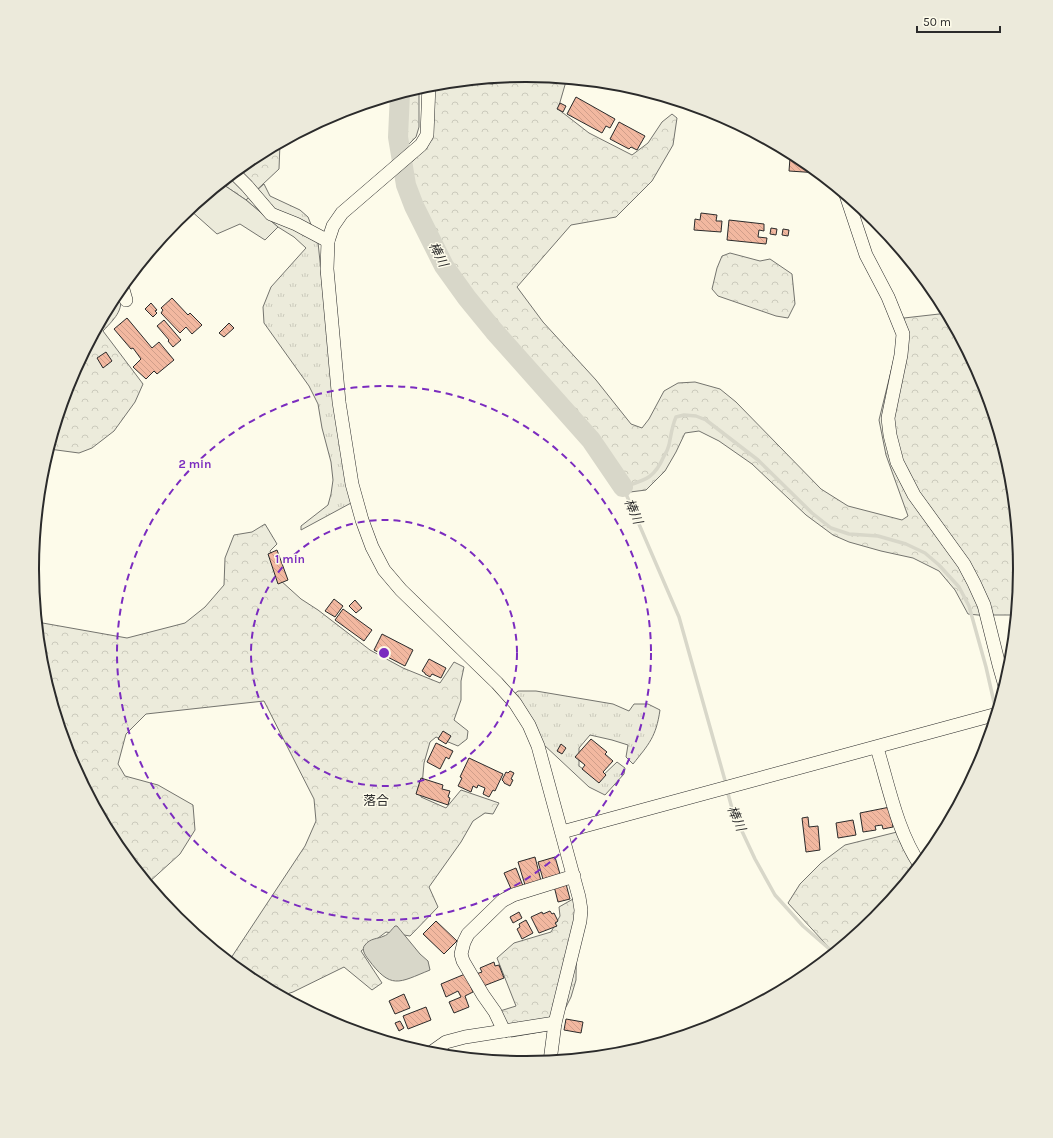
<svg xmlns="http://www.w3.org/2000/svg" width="1053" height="1138" viewBox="0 0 1053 1138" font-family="Karla,'Noto Sans JP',sans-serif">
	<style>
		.grass { fill: url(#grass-tufts); stroke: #74746e }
		.forest { fill: url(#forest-crowns); stroke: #74746e }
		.garden { fill: #ecebdb; stroke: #74746e }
		.water { fill: #d8d7c9; stroke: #74746e }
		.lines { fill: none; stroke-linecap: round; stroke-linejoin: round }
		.stream { stroke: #d8d7c9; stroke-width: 3.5 }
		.river { stroke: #d8d7c9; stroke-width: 20 }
		.building { fill: url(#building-back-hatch); stroke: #2b2b2b }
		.minor-casing { stroke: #2b2b2b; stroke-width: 14 }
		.minor { stroke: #fdfbea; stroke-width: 13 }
		.ring { fill: none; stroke: #7b2cbf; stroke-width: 2; stroke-dasharray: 7 5 }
		.labels { text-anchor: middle; stroke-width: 3; stroke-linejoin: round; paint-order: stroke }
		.water-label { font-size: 13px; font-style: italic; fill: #2b2b2b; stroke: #fdfbea }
		.neighbourhood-label { font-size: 13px; fill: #2b2b2b; stroke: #fdfbea }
		.rim { fill: none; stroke: #2b2b2b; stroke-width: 2 }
		.centre { fill: #7b2cbf; stroke: #fdfbea; stroke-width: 2 }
		.ring-label { font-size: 12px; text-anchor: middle; font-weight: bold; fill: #7b2cbf; stroke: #fdfbea; stroke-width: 3; stroke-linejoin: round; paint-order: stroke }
	</style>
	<defs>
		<pattern id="grass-tufts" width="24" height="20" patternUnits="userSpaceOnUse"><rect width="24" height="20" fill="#ecebdb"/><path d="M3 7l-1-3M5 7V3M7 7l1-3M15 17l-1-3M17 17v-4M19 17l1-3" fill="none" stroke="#cbcabc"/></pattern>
		<pattern id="forest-crowns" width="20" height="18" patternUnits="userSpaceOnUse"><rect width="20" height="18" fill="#ecebdb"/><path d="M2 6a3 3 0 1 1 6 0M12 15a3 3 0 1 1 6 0" fill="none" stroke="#cbcabc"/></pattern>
		<pattern id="building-back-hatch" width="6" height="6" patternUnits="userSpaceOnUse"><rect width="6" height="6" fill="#f2b8a0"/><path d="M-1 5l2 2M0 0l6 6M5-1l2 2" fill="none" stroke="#d09e8a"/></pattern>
	</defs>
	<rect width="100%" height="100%" fill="#fdfbea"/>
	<!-- grass -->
	<g class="grass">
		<polygon points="264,184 270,196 300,210 308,217 318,242 329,349 351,503 301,530 301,526 328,505 331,494 333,480 331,462 322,428 318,404 309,386 264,323 263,307 271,287 306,248 294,237 278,227 246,200"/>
		<path d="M518 691H536L613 704 629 711 634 704H648L660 710C656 737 649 744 633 764L626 757 628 745 612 740 590 735 579 748V766L598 780 617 762 625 768 624 774 605 795 589 787 543 744 513 695Z"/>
	</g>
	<!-- forest -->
	<g class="forest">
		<polygon points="527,75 567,78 558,109 589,133 632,155 648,143 662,122 672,114 677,118 673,145 652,181 616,217 571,225 517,287 543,322 596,380 631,424 642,428 649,419 664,391 678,383 695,382 720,389 736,402 821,489 848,506 902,520 908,516 886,455 879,420 904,318 948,313 983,380 1012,473 1021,569 1016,615 978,615 968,614 955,590 939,571 913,558 881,551 849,542 833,535 806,515 752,464 719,441 699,431 685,433 676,452 665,471 646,490 630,492 620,489 587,444 560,412 482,327 461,299 425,236 401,187 397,176 422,152 435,83"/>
		<polygon points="419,87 419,127 416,137 406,147 403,146 402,135 403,92"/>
		<polygon points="280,143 279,169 246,200 221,183 252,158"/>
		<polygon points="730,253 760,261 770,259 792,274 795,304 788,318 776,316 718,296 712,289 717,268 722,256"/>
		<path d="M120 289C124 310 117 316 103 331L143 384 135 402 114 431 92 448 79 453 49 449 70 380 115 294Z"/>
		<polygon points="265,524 277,544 270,551 280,580 301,599 318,610 370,650 403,668 440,683 454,662 464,667 461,681 461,700 454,720 468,731 467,739 458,746 436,737 430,742 424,763 421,797 446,808 461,790 499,803 493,814 485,813 473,821 461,842 429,887 438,907 410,936 386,932 361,951 382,983 372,990 344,967 293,992 281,996 252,980 229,961 305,846 316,821 314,799 264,701 146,714 126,734 118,764 125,776 158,785 193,805 195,830 180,854 148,883 115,844 70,758 41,665 37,622 127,638 185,623 205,607 224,585 225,558 234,535 252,532"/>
		<polygon points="897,832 923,862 876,919 834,953 788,903 800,884 821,863 845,845"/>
		<polygon points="573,899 577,903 576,980 571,997 562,1015 558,1029 511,1037 500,1011 516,1006 497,958 514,943 551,932 560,916 559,907"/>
	</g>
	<!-- garden -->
	<polygon class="garden" points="221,183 246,200 278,227 265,240 240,224 217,234 189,209"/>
	<!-- water -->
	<path class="water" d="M395 926H397L420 954 428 961 430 970C398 983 391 990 368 959 365 955 361 949 365 945 370 938 378 939 384 936 388 935 392 929 395 926Z"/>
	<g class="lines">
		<!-- stream -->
		<g class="stream">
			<path d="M726 784 679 617 623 487C645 480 654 479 664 456 666 453 668 449 669 445 671 435 672 426 676 417L684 415 696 416 706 420 758 460 812 513 831 528 849 534 878 536 906 544 925 553 939 565 959 587 969 606 986 667 996 711"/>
			<polyline points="727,790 733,812 755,859 775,895 803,926 834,953"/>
		</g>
		<!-- river -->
		<polyline class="river" points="400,93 398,137 406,185 414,206 444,266 467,298 494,331 591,440 623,487"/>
	</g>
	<!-- building -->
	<g class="building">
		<polygon points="494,78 493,84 461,81"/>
		<polygon points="576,97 615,119 610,128 606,126 602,133 567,114"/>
		<polygon points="560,103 566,106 563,112 557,109"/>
		<polygon points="619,122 645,136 637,150 631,147 629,149 610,139"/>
		<polygon points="790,158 803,159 819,173 789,171"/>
		<polygon points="701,213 717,215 716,221 722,221 721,232 694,230 695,219 700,220"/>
		<polygon points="729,220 764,224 764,231 759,230 758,237 767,238 766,244 727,240"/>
		<polygon points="771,228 777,229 776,235 770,234"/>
		<polygon points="783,229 789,230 788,236 782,235"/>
		<polygon points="172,298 188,315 190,313 202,325 192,334 186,327 180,333 161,313 163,310 161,308"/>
		<polygon points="151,303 157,310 155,311 157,313 153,317 145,309"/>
		<polygon points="127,318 152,348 159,342 174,360 157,374 154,371 146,379 133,367 141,359 133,348 131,349 114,329"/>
		<polygon points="164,320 181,340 173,347 168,341 169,340 157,326"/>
		<polygon points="229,323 234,328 224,337 219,333"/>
		<polygon points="106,352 112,361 103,368 97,358"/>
		<polygon points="277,550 288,580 278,584 268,554"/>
		<polygon points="334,599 343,606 335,617 325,611"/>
		<polygon points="355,600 362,608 356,613 349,606"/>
		<polygon points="343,609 372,630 364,641 335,620"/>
		<polygon points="382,634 413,650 405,666 374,650"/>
		<polygon points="429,659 446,668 441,678 432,674 430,677 425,674 425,673 422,671"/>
		<polygon points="443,731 451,736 446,744 438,739"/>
		<polygon points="591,739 607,752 605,754 613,761 603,772 606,775 599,783 582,769 585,765 575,757"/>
		<polygon points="436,743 453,751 449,759 446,757 440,769 427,762"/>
		<polygon points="561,744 566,748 562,754 557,751"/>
		<polygon points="469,758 503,774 495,791 493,790 489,797 483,794 485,788 478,785 477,788 473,786 471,792 458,786 462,778 460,777"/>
		<polygon points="510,771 514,773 511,779 513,780 510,786 504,783 504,782 502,780 506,772 508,773"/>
		<polygon points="421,778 443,785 442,789 450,791 448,797 450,798 448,805 416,794"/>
		<polygon points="890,807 893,827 883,829 882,825 875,826 876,830 863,832 860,813"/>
		<polygon points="808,817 809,827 818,826 820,850 806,852 802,818"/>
		<polygon points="853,820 856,835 838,838 836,823"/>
		<polygon points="535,857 541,881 525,885 518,862"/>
		<polygon points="555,857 560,874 543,879 538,862"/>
		<polygon points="516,868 523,886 512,891 504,873"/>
		<polygon points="566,884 570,899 558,902 554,886"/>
		<polygon points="550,911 552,914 554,913 558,921 555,923 557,926 539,933 531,917 542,912 543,914"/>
		<polygon points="519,912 522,918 513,923 510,917"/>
		<polygon points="526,920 533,933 522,939 517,929 520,927 519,924"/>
		<polygon points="436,921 457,941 444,954 423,934"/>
		<polygon points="494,962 495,966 499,965 504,978 481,987 476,974 482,972 480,968"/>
		<polygon points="465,974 473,992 465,996 469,1007 454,1013 449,1002 461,997 458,991 446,997 441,984"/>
		<polygon points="404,994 410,1008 395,1014 389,1001"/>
		<polygon points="426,1007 431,1020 408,1029 403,1016"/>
		<polygon points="566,1019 583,1022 581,1033 564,1030"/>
		<polygon points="400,1021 404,1028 399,1031 395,1023"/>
	</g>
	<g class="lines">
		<defs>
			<g id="minor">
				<polyline points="429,84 427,135 421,145 342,213 333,226 328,241 327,269 339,402 352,484 362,520 372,547 384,570 401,590 497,683 515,703 529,725 538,746 579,897 581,910 580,921 555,1023 550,1061"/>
				<polyline points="234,173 247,186 271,214 296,224 328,241"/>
				<polyline points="846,195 866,255 888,297 903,334 901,355 888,418 890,435 897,462 914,495 964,564 974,583 984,605 999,665 1005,686"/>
				<polyline points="122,286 126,300"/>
				<path d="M877 748C889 787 897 831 920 865"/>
				<polyline points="562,832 997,714"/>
				<polyline points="504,1031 495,1012 483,995 463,961 461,954 464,942 468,934 502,901 513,895 574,876"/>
				<polyline points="429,1054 446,1042 465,1037 555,1023"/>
			</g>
		</defs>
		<!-- minor casing -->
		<use href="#minor" class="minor-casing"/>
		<!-- minor -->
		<use href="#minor" class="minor"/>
	</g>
	<!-- distance rings -->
	<g class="ring">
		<circle cx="384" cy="653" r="133"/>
		<circle cx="384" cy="653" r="267"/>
	</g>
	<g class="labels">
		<!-- water labels -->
		<g class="water-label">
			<text transform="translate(439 254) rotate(63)" y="5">棒川</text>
			<text transform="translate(634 511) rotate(67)" y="5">棒川</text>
			<text transform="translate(737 818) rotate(67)" y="5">棒川</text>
		</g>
		<!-- neighbourhood labels -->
		<g class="neighbourhood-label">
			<text x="376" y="805">落合</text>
		</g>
	</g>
	<!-- crop -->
	<path d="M0 0H1053V1138H0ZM39 569a487 487 0 1 1 974 0a487 487 0 1 1-974 0Z" fill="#eceadb" fill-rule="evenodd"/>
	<path class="rim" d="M39 569a487 487 0 1 1 974 0a487 487 0 1 1-974 0Z"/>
	<circle cx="384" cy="653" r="6" class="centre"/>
	<g class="ring-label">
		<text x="195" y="468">2 min</text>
		<text x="290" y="563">1 min</text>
	</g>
	<!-- scale -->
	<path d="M917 26v6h83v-6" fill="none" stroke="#2b2b2b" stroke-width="2"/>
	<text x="923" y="26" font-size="12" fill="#2b2b2b" stroke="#fdfbea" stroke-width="3" paint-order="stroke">50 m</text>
</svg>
